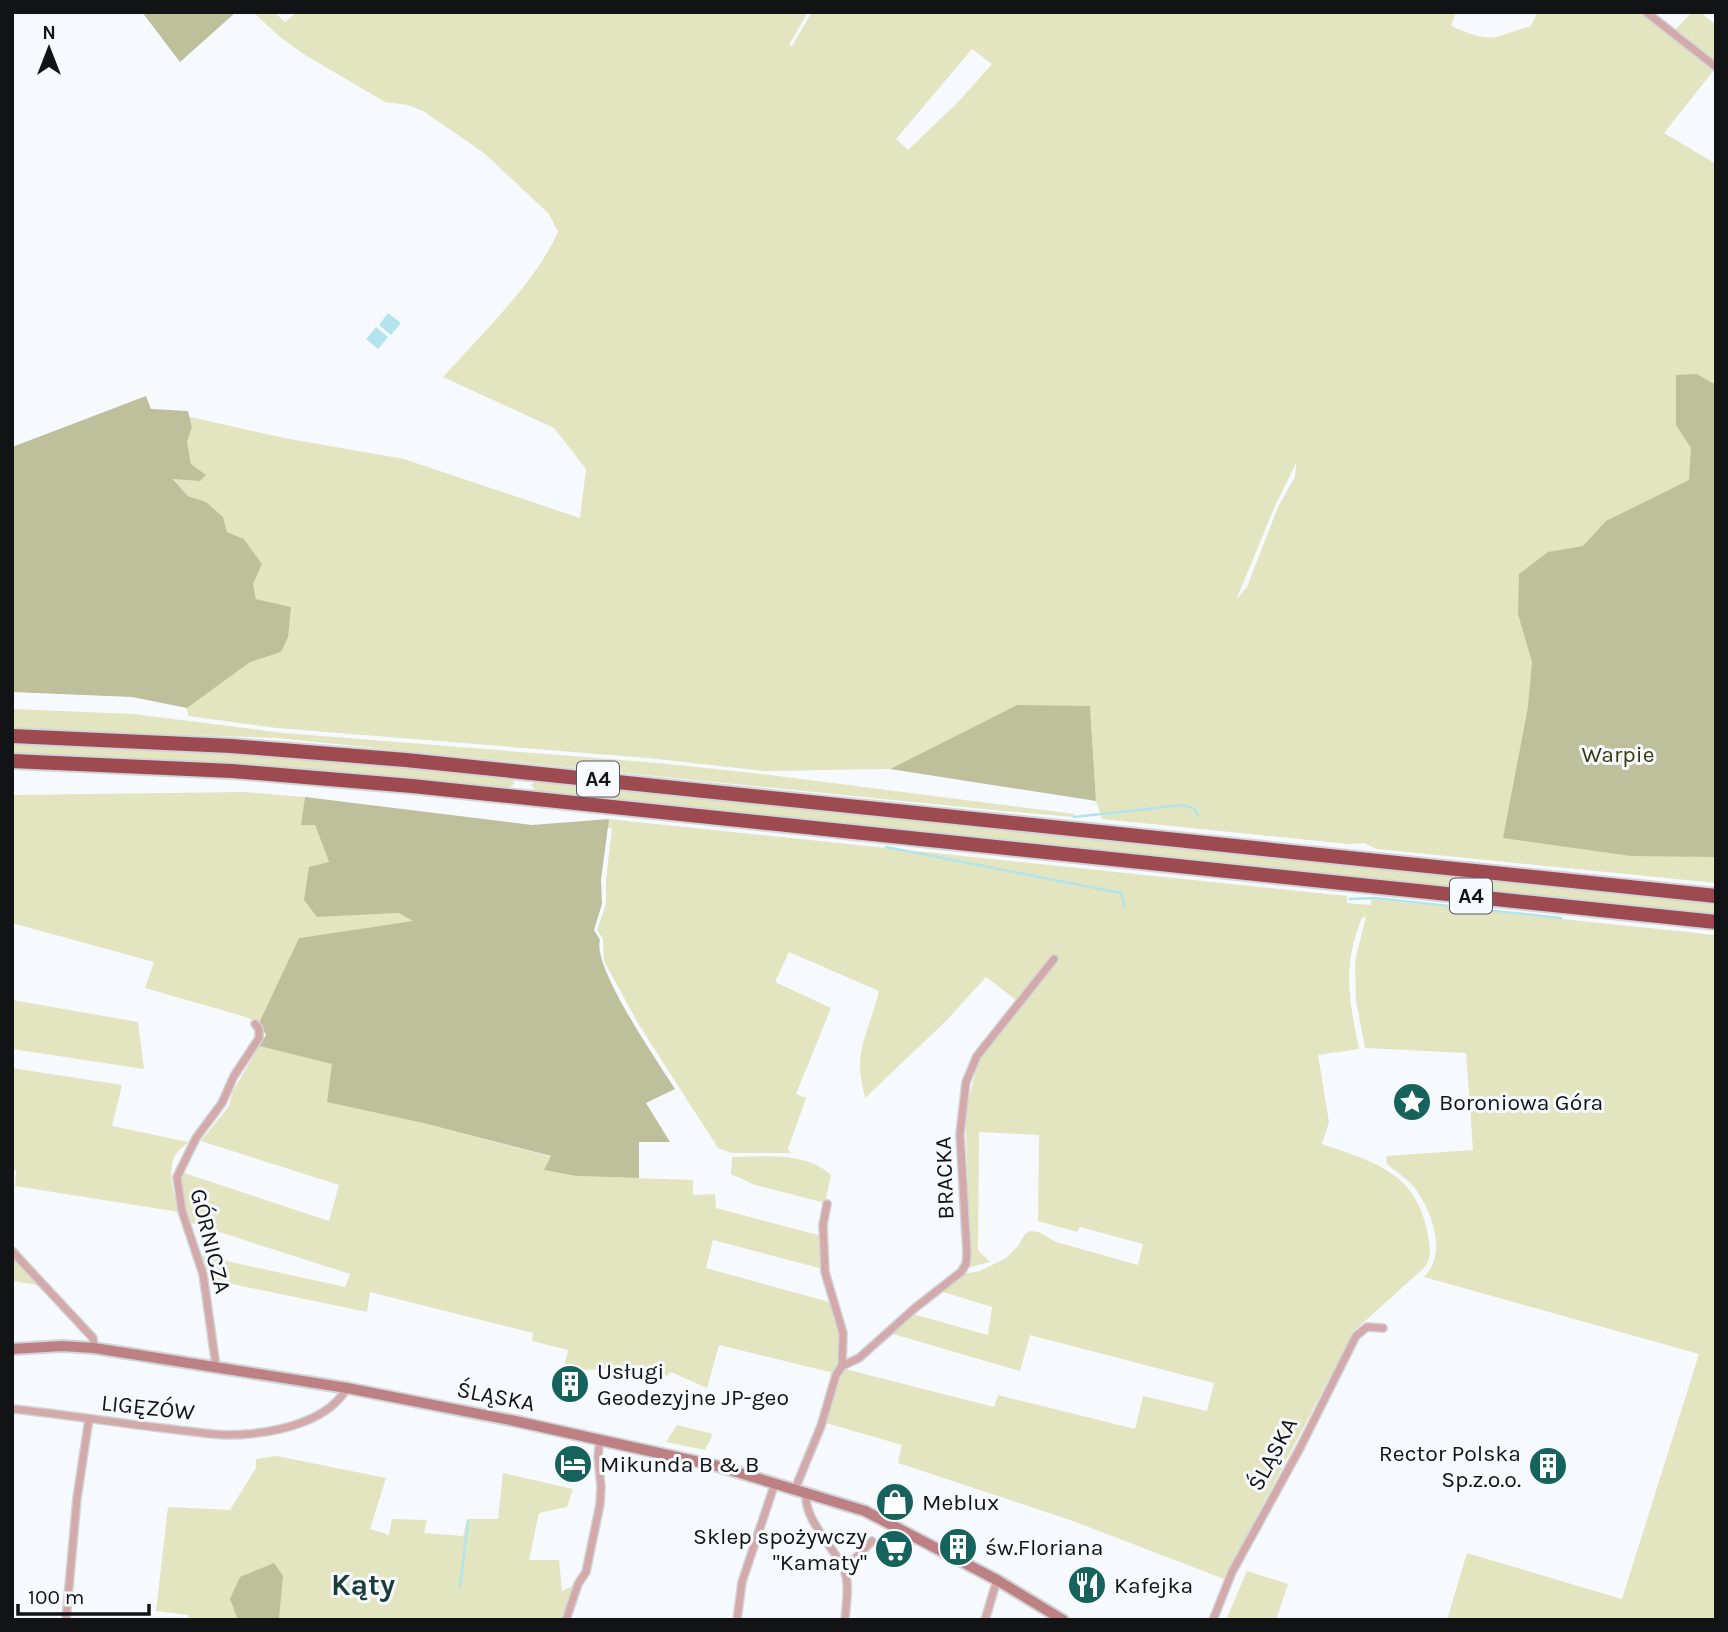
<svg xmlns="http://www.w3.org/2000/svg" width="1728" height="1632" viewBox="0 0 1728 1632" font-family="Karla,sans-serif">
	<style>
		.green { fill: #e2e5bf; fill-rule: evenodd }
		.forest { fill: #bdc09b }
		.water { fill: #b3e4eb }
		.lines { fill: none; stroke-linecap: round; stroke-linejoin: round }
		.stream { stroke: #b3e4eb; stroke-width: 2.5 }
		.street-casing { stroke: #d1d5d9; stroke-width: 10 }
		.secondary-casing { stroke: #d1d5d9; stroke-width: 14 }
		.highway-casing { stroke: #d1d5d9; stroke-width: 18 }
		.street { stroke: #d3a9aa; stroke-width: 7 }
		.secondary { stroke: #be8183; stroke-width: 10 }
		.highway { stroke: #9d4a50; stroke-width: 14 }
		.labels { text-anchor: middle; stroke-width: 6; stroke-linejoin: round; paint-order: stroke }
		.shield { fill: #f6fafe; stroke: #56585b; stroke-width: 2 }
		.shield-label { font-size: 21px; font-weight: bold; fill: #111315 }
		.park-label { font-size: 23px; fill: #393b0c; stroke: #f6fafe }
		.poi-label { font-size: 23px; fill: #111315; stroke: #f6fafe; text-anchor: start }
		.street-label { font-size: 23px; fill: #111315; stroke: #f6fafe }
		.district-label { font-size: 30px; font-weight: bold; fill: #1b3d3a; stroke: #f6fafe }
	</style>
	<rect width="100%" height="100%" fill="#f6fafe"/>
	<!-- green -->
	<g class="green">
		<path d="M253 12H274L285 22 297 12H808L789 45 792 46 812 12H1456L1451 26C1464 31 1481 40 1496 37 1508 34 1516 29 1530 27L1538 12H1639L1714 70 1664 133 1716 164V883L1377 849 1364 843 1348 844 1102 819 1096 801 1090 707 1017 705 890 769 765 771 648 758 277 728 188 716 187 708 250 661 281 652 291 607 256 599 253 584 262 564 244 539 227 532 222 517 206 502 188 496 173 478 200 481 205 475 191 464 187 442 192 427 190 417 284 438 404 459 580 518 586 469 554 428 443 377C481 335 535 283 558 232L549 214 484 153 423 111 408 105 385 102 305 55 280 37ZM972 49 992 64 959 101 908 150 896 139ZM1296 463 1295 477 1278 507 1247 587 1236 600 1275 506Z"/>
		<polygon points="1692,12 1700,12 1716,25 1716,64 1674,31"/>
		<polygon points="12,709 134,714 284,733 659,763 770,775 1075,814 1073,817 993,810 276,738 12,729"/>
		<polygon points="12,743 267,755 509,776 515,783 506,790 12,756"/>
		<polygon points="539,779 1716,903 1716,916 538,793 531,785"/>
		<polygon points="245,792 305,797 302,825 315,825 329,862 317,917 399,913 415,921 299,938 259,1023 246,1017 145,988 154,962 12,923 12,795"/>
		<path d="M608 819 1347 896V903L1370 905 1372 899 1716 935V1620H1447L1467 1553 1622 1599 1699 1354 1424 1277C1446 1255 1434 1218 1419 1194 1412 1182 1398 1173 1387 1164L1386 1156 1473 1150 1466 1053 1365 1048 1356 1001 1355 962 1366 916 1362 918C1342 966 1349 1000 1359 1049L1318 1055 1329 1122 1322 1144C1374 1162 1417 1172 1428 1235 1430 1247 1432 1256 1425 1267L1354 1331 1224 1579 1073 1521 898 1463 902 1445 826 1423 839 1377 845 1369 994 1407 998 1395 1135 1429 1143 1396 1207 1411 1214 1383 1030 1335 1020 1371 890 1333 913 1314 988 1335 992 1307 940 1291 962 1274 980 1271 1006 1258 1018 1246 1025 1234 1030 1231 1039 1232 1056 1242 1138 1265 1143 1244 1080 1227 1077 1232 1038 1221 1039 1135 979 1132 978 1250 990 1262 966 1268 970 1249 966 1133V1110L977 1066 980 1061 974 1055 1016 1000 986 977 946 1021 865 1098C863 1088 860 1076 860 1065 860 1042 874 1014 879 991L789 952 775 982 831 1008 796 1094 806 1098 788 1149 791 1153H731L718 1148 709 1134 639 1025 604 961 603 939 597 930 606 904V879L612 828H607Z"/>
		<polygon points="12,1000 138,1022 144,1069 12,1049"/>
		<polygon points="259,1046 333,1064 328,1102 423,1123 552,1157 545,1170 576,1176 693,1180 693,1195 715,1194 716,1208 822,1236 823,1269 713,1240 706,1268 833,1303 841,1332 836,1369 834,1373 719,1345 707,1388 671,1372 667,1376 638,1366 563,1372 568,1350 532,1341 533,1333 370,1292 367,1312 208,1279 199,1255 345,1287 350,1274 188,1222 179,1186 181,1172 329,1221 339,1185 201,1141 229,1106 232,1093"/>
		<path d="M12 1068 122 1085 112 1126 188 1142C185 1146 178 1150 176 1154 166 1171 174 1195 179 1212L15 1186 16 1170 12 1169Z"/>
		<path d="M732 1157C765 1157 805 1151 831 1175L825 1203 755 1185 731 1174Z"/>
		<polygon points="12,1257 38,1285 12,1281"/>
		<polygon points="677,1425 713,1434 705,1450 666,1442"/>
		<polygon points="277,1456 386,1478 370,1529 389,1535 392,1519 427,1520 424,1533 463,1536 467,1519 498,1519 503,1473 573,1489 567,1507 539,1513 529,1560 559,1560 562,1591 576,1584 564,1620 188,1620 188,1615 156,1611 168,1507 230,1510 256,1468 256,1459"/>
		<polygon points="1247,1571 1288,1584 1276,1620 1226,1620"/>
	</g>
	<!-- forest -->
	<g class="forest">
		<polygon points="142,12 236,12 180,62"/>
		<polygon points="1697,374 1716,385 1716,857 1631,856 1503,838 1528,707 1532,662 1518,614 1519,574 1548,552 1583,546 1606,521 1689,480 1691,448 1676,425 1676,375"/>
		<polygon points="146,396 151,409 188,411 192,427 187,442 191,464 206,475 200,481 173,479 188,496 206,502 223,517 227,532 244,539 262,564 253,584 256,599 291,607 288,637 281,652 250,662 187,708 132,697 12,692 12,447"/>
		<polygon points="1017,705 1090,706 1096,801 890,769"/>
		<path d="M305 797 532 825 609 819 601 880 602 904 594 930 600 940C592 967 658 1062 675 1089L646 1103 670 1142H639V1178L576 1176 544 1170 551 1156 423 1123 327 1102 332 1064 259 1046 266 1035 259 1023 299 938 413 921 399 913 317 917 304 900 309 867 329 862 315 825H301Z"/>
		<polygon points="274,1563 283,1576 279,1618 238,1620 230,1599 240,1577"/>
	</g>
	<!-- water -->
	<g class="water">
		<polygon points="388,313 401,323 391,335 379,325"/>
		<polygon points="376,327 388,337 378,349 366,339"/>
	</g>
	<g class="lines">
		<!-- stream -->
		<g class="stream">
			<polyline points="1074,817 1183,805 1195,809 1198,816"/>
			<polyline points="886,847 1121,893 1125,906"/>
			<polyline points="1350,899 1375,898 1561,918"/>
			<polyline points="460,1587 468,1522"/>
		</g>
		<defs>
			<g id="street">
				<polyline points="1646,12 1716,67"/>
				<polyline points="827,1204 823,1225 825,1272 843,1333 842,1366"/>
				<polyline points="12,1251 93,1338 94,1348"/>
				<polyline points="216,1366 203,1274 182,1211 177,1177 196,1138 222,1103 234,1076 259,1038 259,1029 255,1024"/>
				<path d="M12 1409C62 1414 112 1422 162 1428 190 1431 220 1437 248 1434 282 1431 329 1420 347 1388"/>
				<polyline points="795,1489 821,1426 836,1375 842,1366 859,1358 915,1308 961,1272 966,1264 967,1254 960,1134 966,1082 977,1056 1054,959"/>
				<path d="M806 1492C803 1520 834 1546 844 1570 850 1583 846 1605 845 1620"/>
				<polyline points="844,1570 872,1541"/>
				<polyline points="66,1620 77,1498 89,1419"/>
				<polyline points="566,1620 578,1584 586,1572 600,1504 601,1487 598,1456 600,1439"/>
				<polyline points="737,1620 742,1582 775,1483"/>
				<polyline points="985,1620 997,1580"/>
				<polyline points="1213,1620 1232,1572 1300,1448 1356,1336 1367,1327 1383,1328"/>
			</g>
			<polyline id="secondary" points="12,1349 62,1346 94,1348 347,1388 515,1421 717,1466 865,1511 997,1580 1063,1620"/>
			<g id="highway">
				<polyline points="12,736 231,746 406,760 1716,896"/>
				<polyline points="12,761 232,771 412,786 1716,922"/>
			</g>
		</defs>
		<!-- street casing -->
		<use href="#street" class="street-casing"/>
		<!-- secondary casing -->
		<use href="#secondary" class="secondary-casing"/>
		<!-- highway casing -->
		<use href="#highway" class="highway-casing"/>
		<!-- street -->
		<use href="#street" class="street"/>
		<!-- secondary -->
		<use href="#secondary" class="secondary"/>
		<!-- highway -->
		<use href="#highway" class="highway"/>
	</g>
	<!-- icons -->
	<defs>
		<symbol id="sight-disc" viewBox="-11 -11 22 22"><circle r="9.5" fill="#16635e" stroke="#f6fafe"/><path d="M0-6L1.8-2.2L6-1.7L2.9 1.2L3.7 5.4L0 3.3L-3.7 5.4L-2.9 1.2L-6-1.7L-1.8-2.2Z" fill="#fff"/></symbol>
		<symbol id="building-disc" viewBox="-11 -11 22 22"><circle r="9.5" fill="#16635e" stroke="#f6fafe"/><path d="M-4-6H4V6H1V3H-1V6H-4ZM-2.5-4.3h1.7v1.8h-1.7ZM.8-4.3h1.7v1.8H.8ZM-2.5-1h1.7V.8h-1.7ZM.8-1h1.7V.8H.8Z" fill="#fff"/></symbol>
		<symbol id="hotel-disc" viewBox="-11 -11 22 22"><circle r="9.5" fill="#16635e" stroke="#f6fafe"/><path d="M-6-4.5h1.5V1H6V5H4.5V3h-9V5H-6ZM-4 0a1.8 1.8 0 1 1 3.6 0ZM.5 0V-2.5h3Q6-2.5 6 0Z" fill="#fff"/></symbol>
		<symbol id="shop-disc" viewBox="-11 -11 22 22"><circle r="9.5" fill="#16635e" stroke="#f6fafe"/><path d="M-5-2.5h2.3a2.7 3.5 0 0 1 5.4 0H5L5.5 6h-11ZM-1.5-2.5h3a1.5 2.3 0 0 0-3 0Z" fill="#fff"/></symbol>
		<symbol id="supermarket-disc" viewBox="-11 -11 22 22"><circle r="9.5" fill="#16635e" stroke="#f6fafe"/><path d="M-6-5.5h2.5l.6 2H6L4.5 2H-2.5L-4.4-4H-6ZM-1.5 3.2a1.3 1.3 0 1 0 .1 0ZM3 3.2a1.3 1.3 0 1 0 .1 0Z" fill="#fff"/></symbol>
		<symbol id="restaurant-disc" viewBox="-11 -11 22 22"><circle r="9.5" fill="#16635e" stroke="#f6fafe"/><path d="M-5-6h1v4h1v-4h1v4h1v-4h1v5L-1.5 .5V6h-2V.5L-5-1ZM5-6V6H3V1.5H1.5Q1.5-4 5-6Z" fill="#fff"/></symbol>
	</defs>
	<g fill-rule="evenodd">
		<use href="#sight-disc" x="1390" y="1080" width="44" height="44"/>
		<use href="#building-disc" x="548" y="1362" width="44" height="44"/>
		<use href="#hotel-disc" x="551" y="1442" width="44" height="44"/>
		<use href="#building-disc" x="1526" y="1444" width="44" height="44"/>
		<use href="#shop-disc" x="873" y="1480" width="44" height="44"/>
		<use href="#building-disc" x="936" y="1525" width="44" height="44"/>
		<use href="#supermarket-disc" x="872" y="1527" width="44" height="44"/>
		<use href="#restaurant-disc" x="1065" y="1563" width="44" height="44"/>
	</g>
	<g class="labels">
		<!-- shield labels -->
		<g class="shield">
			<rect x="577" y="761.5" width="42" height="35" rx="5"/>
			<rect x="1450" y="878.5" width="42" height="35" rx="5"/>
		</g>
		<g class="shield-label">
			<text x="598" y="786">A4</text>
			<text x="1471" y="903">A4</text>
		</g>
		<!-- park labels -->
		<g class="park-label">
			<text x="1618" y="762">Warpie</text>
		</g>
		<!-- poi labels -->
		<g class="poi-label">
			<text x="1439" y="1110">Boroniowa Góra</text>
			<text x="597" y="1379">Usługi<tspan x="597" dy="26">Geodezyjne JP-geo</tspan></text>
			<text x="1521" y="1461" text-anchor="end">Rector Polska<tspan x="1521" dy="26">Sp.z.o.o.</tspan></text>
			<text x="600" y="1472">Mikunda B &amp; B</text>
			<text x="922" y="1510">Meblux</text>
			<text x="867" y="1544" text-anchor="end">Sklep spożywczy<tspan x="867" dy="26">"Kamaty"</tspan></text>
			<text x="985" y="1555">św.Floriana</text>
			<text x="1114" y="1593">Kafejka</text>
		</g>
		<!-- street labels -->
		<g class="street-label">
			<text transform="translate(944 1178) rotate(-92)" y="8">BRACKA</text>
			<text transform="translate(211 1241) rotate(76)" y="8">GÓRNICZA</text>
			<text transform="translate(496 1396) rotate(11)" y="8">ŚLĄSKA</text>
			<text transform="translate(148 1407) rotate(6)" y="8">LIGĘZÓW</text>
			<text transform="translate(1272 1454) rotate(-62)" y="8">ŚLĄSKA</text>
		</g>
		<!-- district labels -->
		<g class="district-label">
			<text x="363" y="1595">Kąty</text>
		</g>
	</g>
	<!-- border -->
	<rect width="1728" height="1632" fill="none" stroke="#111315" stroke-width="28"/>
	<!-- north arrow -->
	<g transform="translate(49 49)" stroke="#f6fafe" stroke-width="5" paint-order="stroke">
	<path d="M0-5L12 26L0 18L-12 26Z" fill="#111315"/>
	<text y="-10" font-size="19" font-weight="bold" text-anchor="middle" fill="#111315">N</text>
	</g>
	<!-- scale -->
	<path d="M18 1604v10h131v-10" fill="none" stroke="#111315" stroke-width="3.5"/>
	<text x="28" y="1604" font-size="21" fill="#111315" stroke="#f6fafe" stroke-width="5" paint-order="stroke">100 m</text>
</svg>
